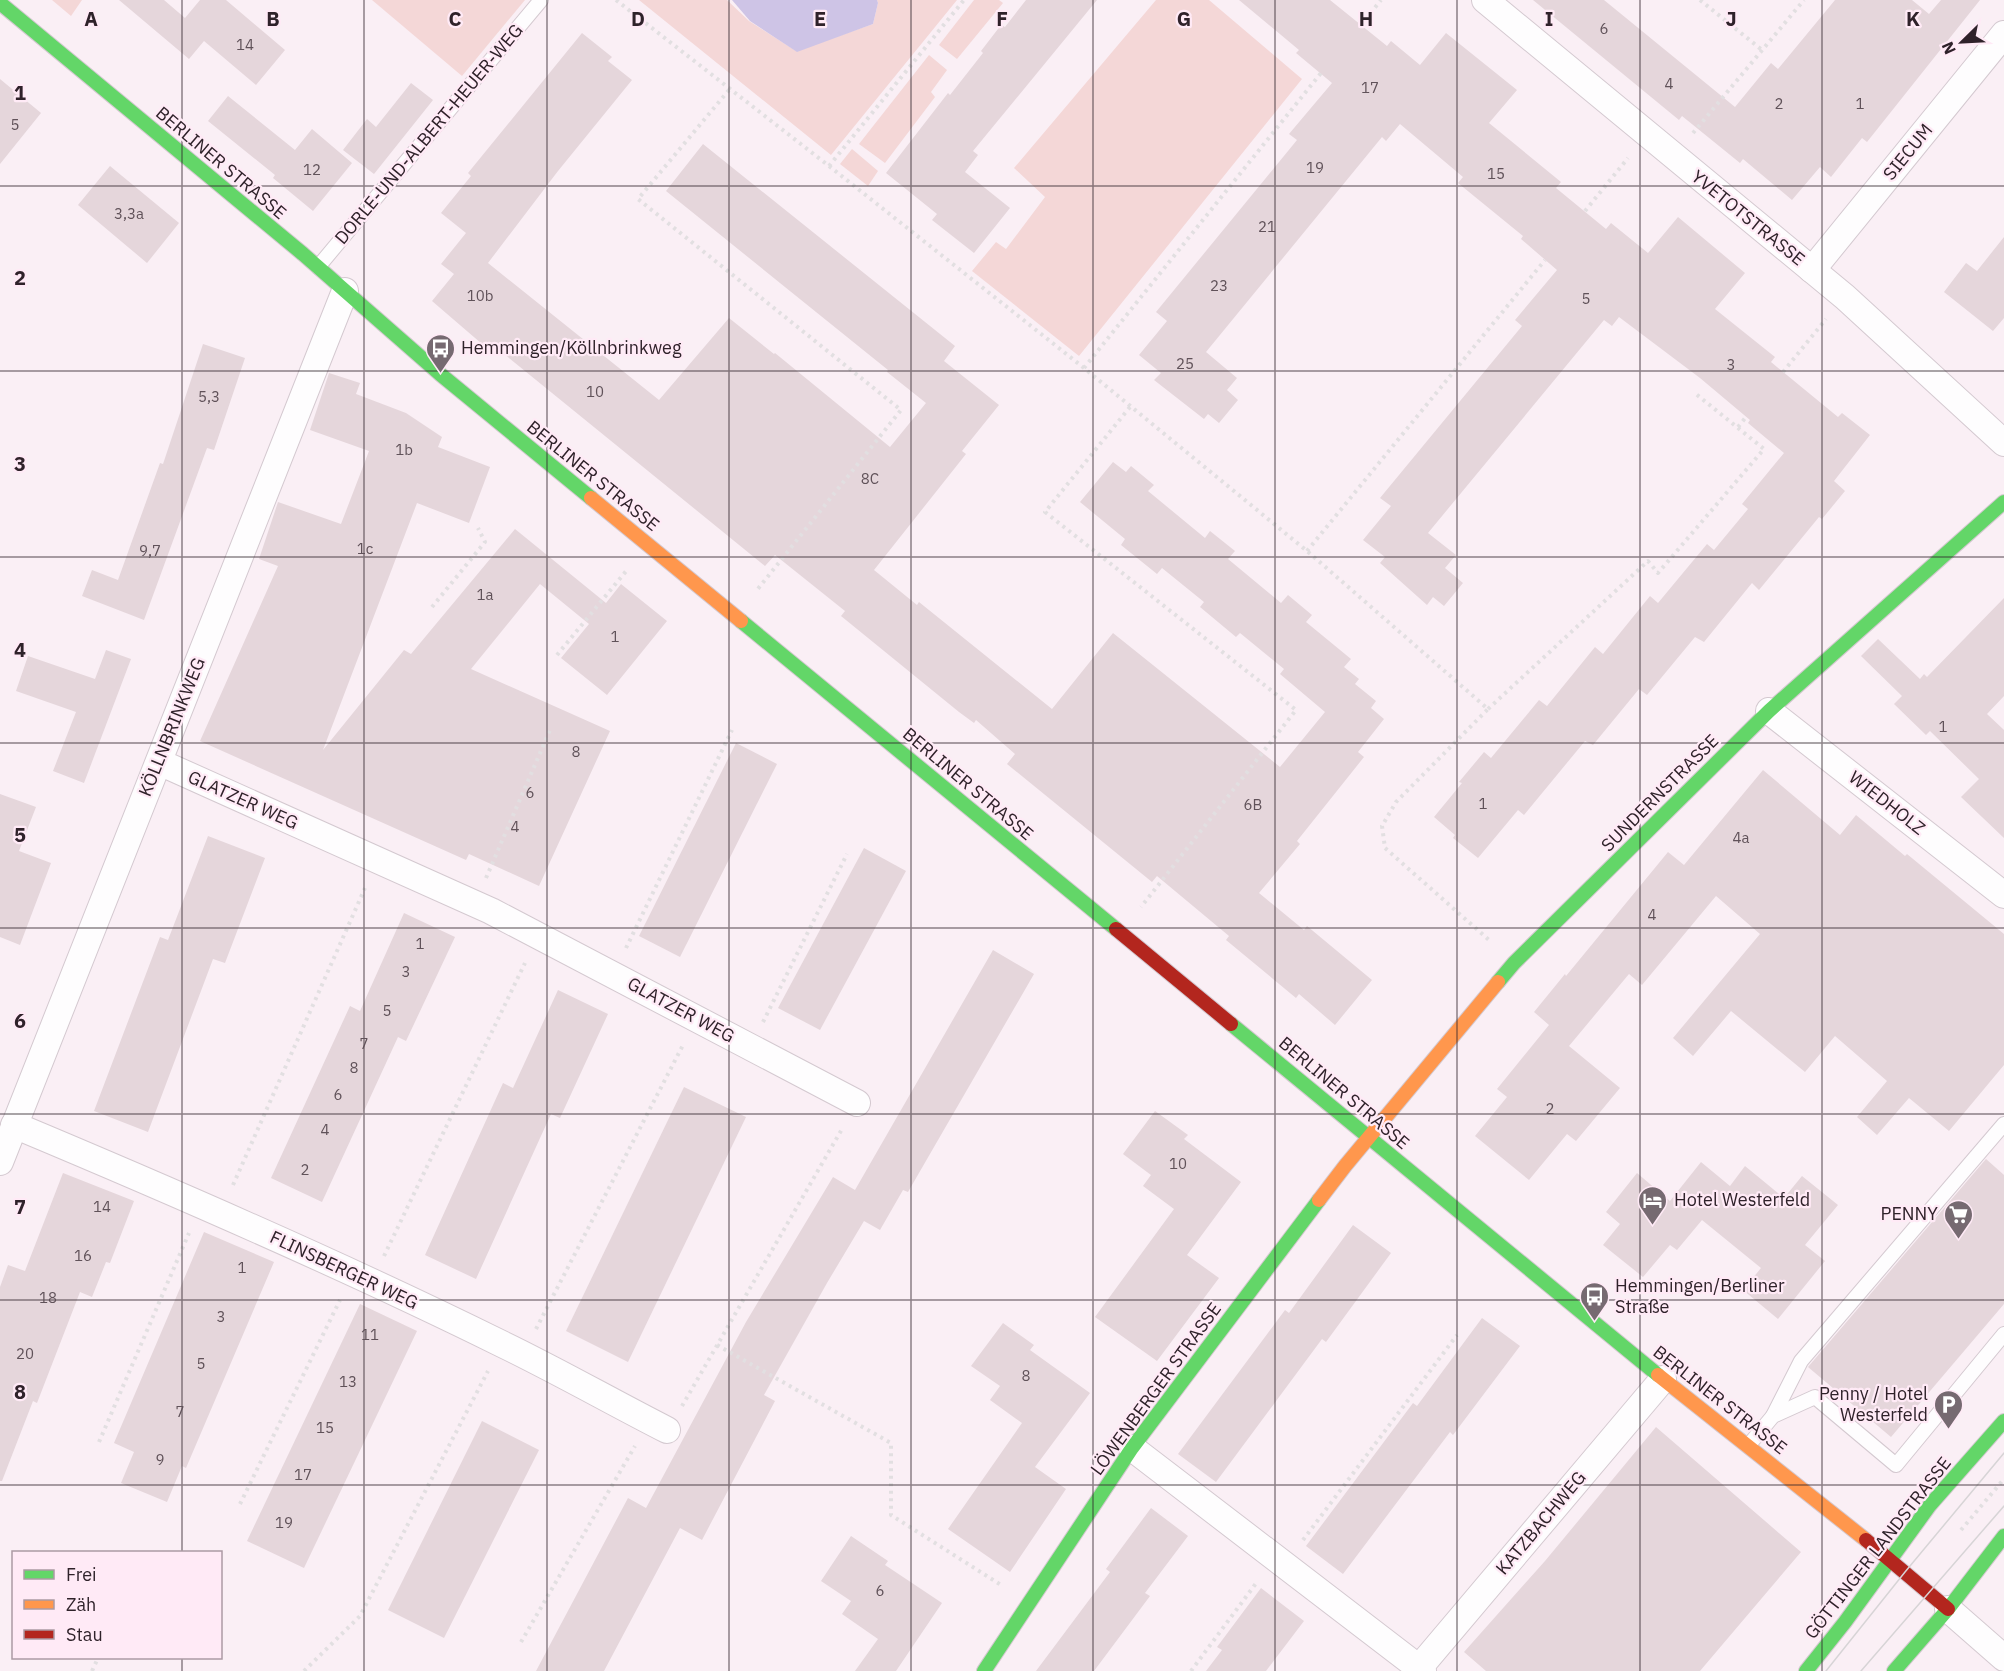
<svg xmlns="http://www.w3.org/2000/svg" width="2004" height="1671" viewBox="0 0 2004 1671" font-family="'IBM Plex Sans',sans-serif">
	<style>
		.green { fill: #f4d7d7 }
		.water { fill: #cec4e6 }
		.building { fill: #e5d6db }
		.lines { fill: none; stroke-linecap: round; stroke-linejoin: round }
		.lane-casing { stroke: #d4c9d0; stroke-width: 16 }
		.street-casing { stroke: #d4c9d0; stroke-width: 28 }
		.fast-casing { stroke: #d4c9d0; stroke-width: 16 }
		.slow-casing { stroke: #d4c9d0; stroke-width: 16 }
		.jam-casing { stroke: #d4c9d0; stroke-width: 16 }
		.path { stroke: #e2dfe1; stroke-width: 4; stroke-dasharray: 3 4.5; stroke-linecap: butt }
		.lane { stroke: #fefdfe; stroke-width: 14 }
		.street { stroke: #fefdfe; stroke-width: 26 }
		.fast { stroke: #63d668; stroke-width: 14 }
		.slow { stroke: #ff974d; stroke-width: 14 }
		.jam { stroke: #b3261e; stroke-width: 14 }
		.tram { stroke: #d7d4d6; stroke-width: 1.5 }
		.grid { fill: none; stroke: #2f222a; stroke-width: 1.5; stroke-opacity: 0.55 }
		.labels { text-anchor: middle; stroke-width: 4.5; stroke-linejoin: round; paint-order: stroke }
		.number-label { font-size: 15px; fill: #605259 }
		.street-label { font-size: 18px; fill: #2f222a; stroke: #ffeaf6 }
		.poi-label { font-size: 18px; fill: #2f222a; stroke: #ffeaf6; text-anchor: start }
		.grid-label { font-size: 20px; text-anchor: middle; font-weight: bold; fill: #2f222a; stroke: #ffeaf6; stroke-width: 4.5; stroke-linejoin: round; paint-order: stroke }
	</style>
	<rect width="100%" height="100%" fill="#faeff5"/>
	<!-- green -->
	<g class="green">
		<polygon points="52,0 82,0 71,16"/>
		<polygon points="372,0 525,0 462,76"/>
		<polygon points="639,0 727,0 749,21 796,51 873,24 878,3 877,0 957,0 831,155"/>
		<polygon points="974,0 999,0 1003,3 957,59 939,45"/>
		<polygon points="1156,0 1209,0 1302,79 1079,356 972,271 996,242 1006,249 1045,197 1014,168"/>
		<polygon points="929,55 947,70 931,92 935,97 885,163 859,144"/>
		<polygon points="852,149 878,171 868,186 840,164"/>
	</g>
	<!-- water -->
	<polygon class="water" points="732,0 877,0 878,3 873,24 797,52 750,21"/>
	<!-- building -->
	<g class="building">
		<polygon points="119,0 164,0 185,18 200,0 226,0 285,50 256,85 204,41 189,59"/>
		<polygon points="1026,0 1097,0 973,151 978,155 965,172 1010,208 974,253 932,220 937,214 886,173 948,93 950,95 983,53 981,51 1001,25 1005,27"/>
		<polygon points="1239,0 1330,0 1387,46 1391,41 1420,65 1446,33 1517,90 1489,123 1561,182 1556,188 1606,229 1611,223 1648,253 1678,217 1745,273 1715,309 1775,357 1771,362 1838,417 1842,413 1870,435 1834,481 1845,491 1822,519 1819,517 1759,590 1752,583 1704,642 1695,637 1647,695 1639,689 1593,745 1585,741 1524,815 1518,810 1478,858 1453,838 1455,835 1434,817 1462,783 1459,782 1484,752 1491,758 1539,700 1547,706 1595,647 1603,654 1650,596 1658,603 1707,544 1714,550 1748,509 1742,504 1784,453 1748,423 1750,420 1700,378 1619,317 1612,326 1604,320 1428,533 1456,555 1445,568 1463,583 1444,606 1433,597 1427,605 1380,563 1385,557 1363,540 1391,506 1380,498 1522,326 1515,320 1557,270 1521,239 1523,236 1458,183 1463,177 1400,124 1386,141 1382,137 1206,352 1237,378 1227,390 1238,400 1219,423 1208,414 1204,419 1154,380 1161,373 1139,355 1167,321 1156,312 1297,140 1289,134 1332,83 1296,53 1299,50"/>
		<polygon points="1533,0 1604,0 1735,107 1771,63 1778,69 1835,0 1912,0 1929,14 1941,0 1980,0 1867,142 1862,138 1831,177 1820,167 1792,200 1743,159 1740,163 1682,116 1679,120"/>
		<polygon points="582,33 612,57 608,61 632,80 558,171 488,263 659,400 729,318 774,354 775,353 890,447 926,403 887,372 888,370 666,191 703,144 955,346 944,361 999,405 962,451 966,454 874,570 917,605 919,602 1052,709 1113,633 1280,767 1325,712 1280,674 1284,669 1240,633 1236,637 1200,607 1204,602 1162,568 1157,574 1121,545 1125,539 1080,502 1113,462 1126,472 1131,466 1154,485 1148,491 1205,538 1210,531 1235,551 1228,559 1281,603 1288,595 1312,615 1306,622 1351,659 1344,667 1359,679 1355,684 1376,701 1371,708 1384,719 1358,752 1364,757 1297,841 1300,844 1259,893 1304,930 1307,926 1372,980 1335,1025 1299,994 1296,998 1226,940 1229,936 1157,876 1152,882 1007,764 1015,754 976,720 974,723 959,712 841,616 845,611 775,555 765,566 493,345 489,350 432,301 454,274 441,264 466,233 441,213 471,176 468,173"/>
		<polygon points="0,79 41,113 0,164"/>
		<polygon points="411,83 433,100 374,174 343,150 367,119 376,127"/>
		<polygon points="228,96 295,150 312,129 352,163 313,211 273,178 275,175 208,121"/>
		<polygon points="110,166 179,223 147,263 78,205"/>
		<polygon points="2004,237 2004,318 1993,331 1944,292 1966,263 1977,271"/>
		<polygon points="203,344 245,358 214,450 207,448 144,620 82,596 92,570 118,580 160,463 163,464"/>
		<polygon points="329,373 360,383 356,394 406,413 442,437 438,447 490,467 469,523 417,503 323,750 404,650 411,654 515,529 606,603 621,584 667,621 607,695 561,658 589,624 540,584 471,669 610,731 539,886 469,854 466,860 200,741 278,566 259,559 278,502 341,524 369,451 310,430"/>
		<polygon points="2004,598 2004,696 1987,714 2004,730 2004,838 1961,797 1979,779 1930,731 1926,735 1894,704 1902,696 1861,656 1878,639 1920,679 1924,674 1927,677"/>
		<polygon points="106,650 131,659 84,783 53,771 76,712 16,691 28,656 95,679"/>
		<polygon points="736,743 777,764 680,957 639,936"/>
		<polygon points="1763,770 1840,835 1856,815 1905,856 1907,854 2004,934 2004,1065 1949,1131 1909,1098 1877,1135 1857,1117 1887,1081 1835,1036 1805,1072 1731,1011 1693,1056 1673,1038 1760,934 1716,896 1642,985 1629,974 1569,1046 1620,1088 1576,1141 1567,1134 1529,1180 1475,1136 1507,1097 1497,1089 1549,1025 1534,1012 1565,974 1566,976 1668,852 1684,865"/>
		<polygon points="0,794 36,807 19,851 51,863 20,945 0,937"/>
		<polygon points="208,836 265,858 225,963 213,959 148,1132 94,1111 160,937 168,940"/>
		<polygon points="864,848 906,871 820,1030 778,1008"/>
		<polygon points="404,913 455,937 406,1041 398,1037 322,1202 271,1178 350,1006 360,1011"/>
		<polygon points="993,950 1034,974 908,1192 903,1190 880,1230 864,1221 827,1283 764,1395 775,1401 702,1540 680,1528 604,1671 536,1671 628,1498 646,1508 746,1322 833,1177 855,1190"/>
		<polygon points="558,990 608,1014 560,1118 551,1114 476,1279 425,1255 503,1083 513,1088"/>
		<polygon points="684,1087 746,1117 628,1362 566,1331"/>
		<polygon points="1155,1111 1188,1135 1184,1139 1241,1182 1187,1255 1219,1278 1157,1361 1095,1317 1174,1209 1143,1186 1151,1175 1123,1154"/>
		<polygon points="1986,1159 2004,1175 2004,1304 1891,1437 1808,1367"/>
		<polygon points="1701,1162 1730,1186 1745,1166 1784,1198 1802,1176 1838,1205 1805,1245 1825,1261 1778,1319 1743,1290 1761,1268 1702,1220 1677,1250 1670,1245 1643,1277 1603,1245 1620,1224 1606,1212 1637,1173 1670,1201"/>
		<polygon points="63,1173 134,1201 110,1263 106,1262 92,1297 80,1292 37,1403 33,1401 2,1481 0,1481 0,1287 8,1265 25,1271"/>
		<polygon points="1353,1225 1391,1253 1326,1342 1322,1339 1216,1482 1178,1454 1285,1310 1289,1313"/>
		<polygon points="204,1232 274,1262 186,1468 182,1466 167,1502 121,1483 134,1452 114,1443"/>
		<polygon points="360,1304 417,1331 304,1568 247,1541"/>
		<polygon points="1482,1318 1520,1346 1453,1435 1450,1432 1343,1574 1306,1546 1413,1403 1417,1406"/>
		<polygon points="1003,1323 1034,1345 1030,1350 1090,1393 1035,1467 1066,1489 1010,1572 948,1529 1022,1423 990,1400 1000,1386 971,1366"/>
		<polygon points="482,1421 539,1450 444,1638 388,1610"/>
		<polygon points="1656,1427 1801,1552 1700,1671 1486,1671 1464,1652 1545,1561"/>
		<polygon points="1151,1508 1188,1536 1145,1593 1150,1596 1094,1671 1036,1671 1110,1572 1106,1569"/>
		<polygon points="851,1536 888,1561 885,1565 942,1603 896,1671 855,1671 878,1639 842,1614 851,1601 821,1581"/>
		<polygon points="1261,1588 1304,1621 1266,1671 1206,1671 1222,1650 1217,1647"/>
	</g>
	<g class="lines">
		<defs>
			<g id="lane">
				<polyline points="318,267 541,0"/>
				<polyline points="1773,1416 1801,1361 2004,1124"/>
				<polyline points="1748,1446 1773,1416 1815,1397 1896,1465 2004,1334"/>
			</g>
			<g id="street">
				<polyline points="1485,0 1845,297 2004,443"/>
				<polyline points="1812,270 2004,34"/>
				<polyline points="1769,711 2004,895"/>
				<polyline points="159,762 491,911 857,1103"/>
				<path d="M14 1125C179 1194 342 1265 502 1344 558 1371 612 1402 667 1430"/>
				<polyline points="0,1162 345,291"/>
				<polyline points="1132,1448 1423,1671"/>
				<polyline points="1948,1609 2004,1658"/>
				<polyline points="1419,1668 1663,1379"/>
			</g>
			<g id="fast">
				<polyline points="0,3 303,254 440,374 591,498"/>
				<polyline points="741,621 1116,929"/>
				<polyline points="1498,982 1514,963 1769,711 2004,502"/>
				<polyline points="1231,1024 1658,1375"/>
				<polyline points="984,1671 1132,1448 1319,1200"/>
				<polyline points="1806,1671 1845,1622 1930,1505 2004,1421"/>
				<polyline points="1894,1671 1948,1609 2004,1536"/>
			</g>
			<g id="slow">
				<polyline points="591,498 741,621"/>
				<polyline points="1319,1200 1345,1166 1498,982"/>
				<polyline points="1658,1375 1866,1540"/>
			</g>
			<g id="jam">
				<polyline points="1116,929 1231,1024"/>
				<polyline points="1866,1540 1948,1609"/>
			</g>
		</defs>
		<!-- lane casing -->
		<use href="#lane" class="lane-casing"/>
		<!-- street casing -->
		<use href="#street" class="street-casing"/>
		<!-- fast casing -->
		<use href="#fast" class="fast-casing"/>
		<!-- slow casing -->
		<use href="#slow" class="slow-casing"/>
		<!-- jam casing -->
		<use href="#jam" class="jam-casing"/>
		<!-- path -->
		<g class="path">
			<polyline points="616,0 829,166 1084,368 1307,551 1488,709 1396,802 1382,826 1385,848 1489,940"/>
			<polyline points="1700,0 1762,50"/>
			<polyline points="1361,25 1381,0"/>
			<polyline points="729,90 638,199 901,410 757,590"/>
			<polyline points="1693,133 1804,0"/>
			<polyline points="829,166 964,0"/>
			<polyline points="1585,211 1628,158"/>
			<polyline points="1084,368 1321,73"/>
			<polyline points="1783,372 1826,319"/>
			<polyline points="1130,407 1045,512 1296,710 1141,907"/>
			<polyline points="1738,427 1746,417"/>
			<polyline points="1307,551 1545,260"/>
			<polyline points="432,607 485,542 478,528"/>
			<polyline points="557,655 627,570"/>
			<polyline points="1488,709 1648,561 1658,573 1764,449 1696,394"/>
			<polyline points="486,878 550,730"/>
			<polyline points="626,948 732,730"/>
			<polyline points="763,1022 847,854"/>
			<polyline points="233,1185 365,888"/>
			<polyline points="384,1256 525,963"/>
			<polyline points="536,1329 683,1045"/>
			<polyline points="717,1345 891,1443 891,1515 1001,1585"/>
			<polyline points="682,1406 842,1129"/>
			<polyline points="99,1442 189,1233"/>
			<polyline points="240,1504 340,1300"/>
			<polyline points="1961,1530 2004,1479"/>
			<polyline points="1303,1540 1457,1335"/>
			<polyline points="521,1642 635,1446"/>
			<polyline points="92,1671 98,1658"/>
			<polyline points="304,1671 360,1616 488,1371"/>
			<polyline points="1191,1671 1257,1582"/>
		</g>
		<!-- lane -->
		<use href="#lane" class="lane"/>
		<!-- street -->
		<use href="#street" class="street"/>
		<!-- fast -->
		<use href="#fast" class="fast"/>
		<!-- slow -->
		<use href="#slow" class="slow"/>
		<!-- jam -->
		<use href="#jam" class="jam"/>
		<!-- tram -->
		<g class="tram">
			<polyline points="1826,1671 1905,1572 2004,1453"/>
			<polyline points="1861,1671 2004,1506"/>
		</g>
	</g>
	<!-- grid -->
	<path class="grid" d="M182 0V1552M364 0V1671M547 0V1671M729 0V1671M911 0V1671M1093 0V1671M1275 0V1671M1457 0V1671M1640 0V1671M1822 0V1671M0 186H2004M0 371H2004M0 557H2004M0 743H2004M0 928H2004M0 1114H2004M0 1300H2004M0 1485H2004M182 1658V1671"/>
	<!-- icons -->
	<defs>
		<symbol id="bus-pin" viewBox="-11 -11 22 30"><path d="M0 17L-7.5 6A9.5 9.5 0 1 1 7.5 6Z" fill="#766a71" stroke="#ffeaf6"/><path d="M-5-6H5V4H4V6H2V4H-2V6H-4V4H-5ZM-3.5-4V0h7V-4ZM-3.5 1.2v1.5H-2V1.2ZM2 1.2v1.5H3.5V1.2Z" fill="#fff"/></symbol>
		<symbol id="hotel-pin" viewBox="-11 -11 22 30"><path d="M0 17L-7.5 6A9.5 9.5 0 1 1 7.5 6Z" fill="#766a71" stroke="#ffeaf6"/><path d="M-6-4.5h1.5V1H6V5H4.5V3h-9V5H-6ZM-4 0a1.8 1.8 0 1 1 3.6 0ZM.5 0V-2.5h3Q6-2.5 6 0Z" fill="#fff"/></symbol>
		<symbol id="supermarket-pin" viewBox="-11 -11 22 30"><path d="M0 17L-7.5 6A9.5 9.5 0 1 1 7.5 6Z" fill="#766a71" stroke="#ffeaf6"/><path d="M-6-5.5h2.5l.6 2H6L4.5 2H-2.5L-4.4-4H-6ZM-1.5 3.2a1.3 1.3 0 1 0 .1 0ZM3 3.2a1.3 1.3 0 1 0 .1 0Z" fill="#fff"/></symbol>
		<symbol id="parking-pin" viewBox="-11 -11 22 30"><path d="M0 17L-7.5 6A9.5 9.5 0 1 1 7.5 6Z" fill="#766a71" stroke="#ffeaf6"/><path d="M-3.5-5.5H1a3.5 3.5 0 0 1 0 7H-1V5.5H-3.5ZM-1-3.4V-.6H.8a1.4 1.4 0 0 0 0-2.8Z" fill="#fff"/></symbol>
	</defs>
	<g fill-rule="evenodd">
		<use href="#bus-pin" x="424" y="332" width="33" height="45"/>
		<use href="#hotel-pin" x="1636" y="1184" width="33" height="45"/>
		<use href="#supermarket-pin" x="1942" y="1198" width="33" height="45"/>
		<use href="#bus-pin" x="1578" y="1280" width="33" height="45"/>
		<use href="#parking-pin" x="1932" y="1388" width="33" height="45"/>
	</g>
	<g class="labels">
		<!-- number labels -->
		<g class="number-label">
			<text x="1604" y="34">6</text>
			<text x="245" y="50">14</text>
			<text x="1669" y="89">4</text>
			<text x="1370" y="93">17</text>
			<text x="1779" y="109">2</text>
			<text x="1860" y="109">1</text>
			<text x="15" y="130">5</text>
			<text x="1315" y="173">19</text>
			<text x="312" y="175">12</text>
			<text x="1496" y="179">15</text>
			<text x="129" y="219">3,3a</text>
			<text x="1267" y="232">21</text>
			<text x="1219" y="291">23</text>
			<text x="480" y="301">10b</text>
			<text x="1586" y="304">5</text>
			<text x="1185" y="369">25</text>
			<text x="1731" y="370">3</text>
			<text x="595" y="397">10</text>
			<text x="209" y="402">5,3</text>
			<text x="404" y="455">1b</text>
			<text x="870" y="484">8C</text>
			<text x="365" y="554">1c</text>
			<text x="150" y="556">9,7</text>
			<text x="485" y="600">1a</text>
			<text x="615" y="642">1</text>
			<text x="1943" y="732">1</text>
			<text x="576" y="757">8</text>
			<text x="530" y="798">6</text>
			<text x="1483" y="809">1</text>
			<text x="1253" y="810">6B</text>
			<text x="515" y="832">4</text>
			<text x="1741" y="843">4a</text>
			<text x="1652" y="920">4</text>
			<text x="420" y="949">1</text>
			<text x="406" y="977">3</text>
			<text x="387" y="1016">5</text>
			<text x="364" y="1049">7</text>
			<text x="354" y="1073">8</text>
			<text x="338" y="1100">6</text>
			<text x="1550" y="1114">2</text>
			<text x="325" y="1135">4</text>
			<text x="1178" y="1169">10</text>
			<text x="305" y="1175">2</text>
			<text x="102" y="1212">14</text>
			<text x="83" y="1261">16</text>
			<text x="242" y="1273">1</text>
			<text x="48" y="1303">18</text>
			<text x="221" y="1322">3</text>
			<text x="370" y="1340">11</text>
			<text x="25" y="1359">20</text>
			<text x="201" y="1369">5</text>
			<text x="1026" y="1381">8</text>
			<text x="348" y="1387">13</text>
			<text x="180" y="1417">7</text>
			<text x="325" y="1433">15</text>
			<text x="160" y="1465">9</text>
			<text x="303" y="1480">17</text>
			<text x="284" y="1528">19</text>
			<text x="880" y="1596">6</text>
		</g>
		<!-- street labels -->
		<g class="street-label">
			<text transform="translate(429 134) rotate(-50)" y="6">DORLE-UND-ALBERT-HEUER-WEG</text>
			<text transform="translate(1908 152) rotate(-51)" y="6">SIECUM</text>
			<text transform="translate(221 163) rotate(40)" y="6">BERLINER STRASSE</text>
			<text transform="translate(1748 218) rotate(39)" y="6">YVETOTSTRASSE</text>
			<text transform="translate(593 476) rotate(39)" y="6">BERLINER STRASSE</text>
			<text transform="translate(172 727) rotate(-68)" y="6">KÖLLNBRINKWEG</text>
			<text transform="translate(968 784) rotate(40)" y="6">BERLINER STRASSE</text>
			<text transform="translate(1660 793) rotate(-45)" y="6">SUNDERNSTRASSE</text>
			<text transform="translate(243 800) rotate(24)" y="6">GLATZER WEG</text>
			<text transform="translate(1887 803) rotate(38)" y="6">WIEDHOLZ</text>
			<text transform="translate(681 1010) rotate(28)" y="6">GLATZER WEG</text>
			<text transform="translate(1344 1093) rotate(40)" y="6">BERLINER STRASSE</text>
			<text transform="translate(344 1270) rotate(25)" y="6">FLINSBERGER WEG</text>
			<text transform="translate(1156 1389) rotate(-54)" y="6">LÖWENBERGER STRASSE</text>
			<text transform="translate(1720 1400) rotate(38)" y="6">BERLINER STRASSE</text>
			<text transform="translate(1541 1523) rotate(-50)" y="6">KATZBACHWEG</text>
			<text transform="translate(1878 1548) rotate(-52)" y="6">GÖTTINGER LANDSTRASSE</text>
		</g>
		<!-- poi labels -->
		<g class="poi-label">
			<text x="461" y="354">Hemmingen/Köllnbrinkweg</text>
			<text x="1674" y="1206">Hotel Westerfeld</text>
			<text x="1938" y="1220" text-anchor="end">PENNY</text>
			<text x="1615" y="1292">Hemmingen/Berliner<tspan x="1615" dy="21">Straße</tspan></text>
			<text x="1928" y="1400" text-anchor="end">Penny / Hotel<tspan x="1928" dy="21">Westerfeld</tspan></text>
		</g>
	</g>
	<g class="grid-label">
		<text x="91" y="26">A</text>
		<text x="273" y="26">B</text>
		<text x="455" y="26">C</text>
		<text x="638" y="26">D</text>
		<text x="820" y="26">E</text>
		<text x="1002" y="26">F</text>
		<text x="1184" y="26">G</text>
		<text x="1366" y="26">H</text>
		<text x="1549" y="26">I</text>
		<text x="1731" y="26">J</text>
		<text x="1913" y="26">K</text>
		<text x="20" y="100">1</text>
		<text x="20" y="285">2</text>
		<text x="20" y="471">3</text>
		<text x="20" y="657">4</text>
		<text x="20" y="842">5</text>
		<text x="20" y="1028">6</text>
		<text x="20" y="1214">7</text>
		<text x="20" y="1399">8</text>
	</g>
	<!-- legend -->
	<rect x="12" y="1551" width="210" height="108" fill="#ffeaf6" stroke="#ac9aa4" stroke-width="1.5"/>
	<rect x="24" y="1570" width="30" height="9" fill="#63d668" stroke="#ac9aa4" stroke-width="1.5"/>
	<text x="66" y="1581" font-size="18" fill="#2f222a">Frei</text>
	<rect x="24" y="1600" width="30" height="9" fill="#ff974d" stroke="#ac9aa4" stroke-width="1.5"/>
	<text x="66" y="1611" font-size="18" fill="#2f222a">Zäh</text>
	<rect x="24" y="1630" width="30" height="9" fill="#b3261e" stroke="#ac9aa4" stroke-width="1.5"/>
	<text x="66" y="1641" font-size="18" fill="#2f222a">Stau</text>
	<!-- north arrow -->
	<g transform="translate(1962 42) rotate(246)" stroke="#ffeaf6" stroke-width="4.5" paint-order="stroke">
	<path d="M0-4.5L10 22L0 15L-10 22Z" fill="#2f222a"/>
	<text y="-9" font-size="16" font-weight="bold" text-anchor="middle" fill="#2f222a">N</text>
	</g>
</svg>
